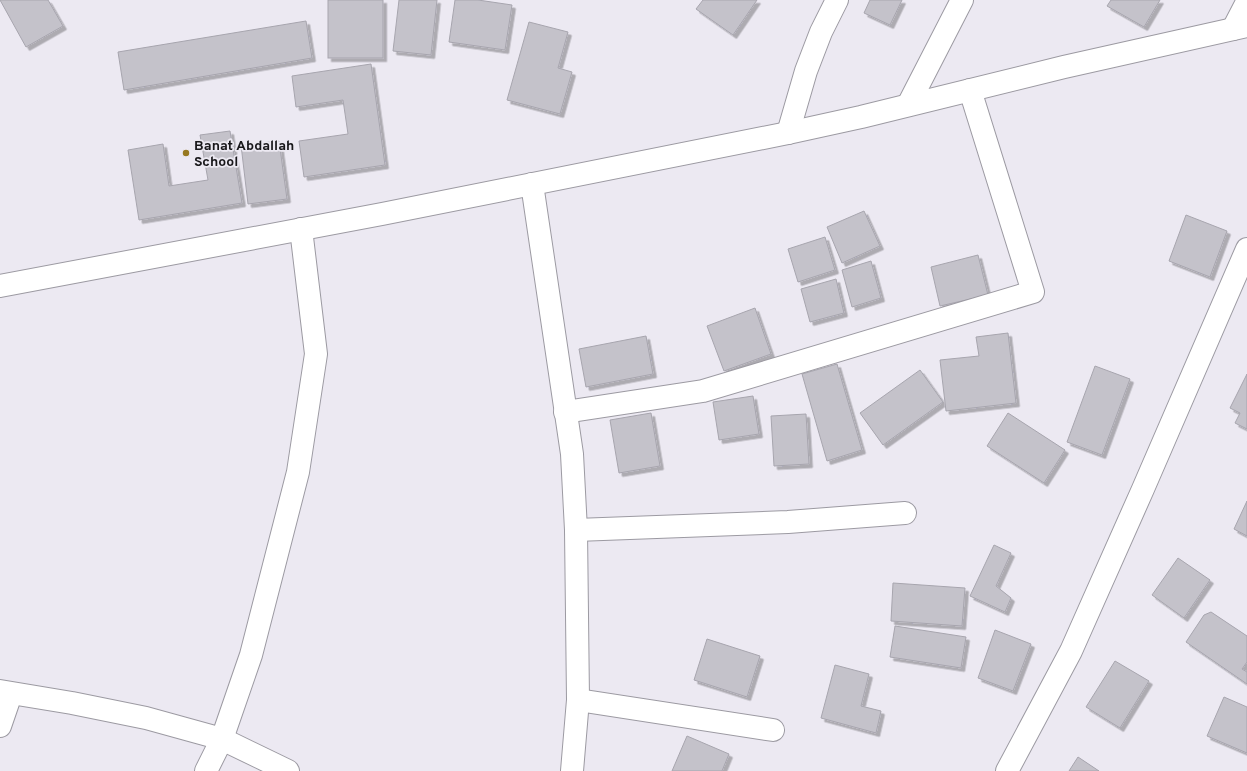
<svg xmlns="http://www.w3.org/2000/svg" width="1247" height="771" viewBox="0 0 1247 771" font-family="Overpass,sans-serif">
	<style>
		.building { fill: #c4c2ca; stroke: #a7a5ae; filter: url(#shadow) }
		.lines { fill: none; stroke-linecap: round; stroke-linejoin: round }
		.minor-casing { stroke: #9c9aa2; stroke-width: 24 }
		.minor { stroke: #fff; stroke-width: 22 }
		.poi-dot { fill: #977820; stroke: #ece9f2; stroke-width: 1.5 }
		.labels { text-anchor: middle; stroke-width: 3.5; stroke-linejoin: round; paint-order: stroke }
		.poi-label { font-size: 14px; font-weight: bold; fill: #18171a; stroke: #ece9f2; text-anchor: start }
	</style>
	<defs>
		<filter id="shadow"><feDropShadow dx="3.5" dy="3.5" stdDeviation="0" flood-color="#0004"/></filter>
	</defs>
	<rect width="100%" height="100%" fill="#ece9f2"/>
	<!-- building -->
	<g class="building">
		<polygon points="0,0 48,0 63,26 26,47"/>
		<rect x="328" y="0" width="55" height="58"/>
		<polygon points="399,0 437,0 431,55 393,51"/>
		<polygon points="455,0 478,0 512,5 505,50 449,42"/>
		<polygon points="703,0 757,0 733,35 696,9"/>
		<polygon points="870,0 902,0 890,25 864,13"/>
		<polygon points="1111,0 1160,0 1144,27 1107,6"/>
		<polygon points="306,21 312,58 124,90 118,52"/>
		<polygon points="529,22 568,32 558,68 572,72 560,114 507,100"/>
		<polygon points="371,64 385,165 304,177 299,141 348,134 343,100 296,107 292,76"/>
		<polygon points="230,131 242,203 139,220 128,150 163,144 169,186 208,180 200,135"/>
		<polygon points="279,141 287,199 248,204 241,145"/>
		<polygon points="864,211 880,246 842,263 827,227"/>
		<polygon points="1186,215 1227,231 1210,277 1169,261"/>
		<polygon points="825,237 835,270 798,282 788,249"/>
		<polygon points="978,255 988,295 940,306 931,267"/>
		<polygon points="871,261 881,298 852,307 842,270"/>
		<polygon points="836,279 844,313 810,322 801,289"/>
		<polygon points="755,308 771,354 724,371 707,326"/>
		<polygon points="1008,333 1016,403 946,411 940,360 979,356 976,337"/>
		<polygon points="646,336 653,374 586,387 579,349"/>
		<polygon points="837,364 862,450 827,461 802,374"/>
		<polygon points="1095,366 1130,379 1102,455 1067,442"/>
		<polygon points="920,370 943,402 883,445 860,413"/>
		<polygon points="1247,374 1247,429 1235,423 1240,413 1230,408"/>
		<polygon points="753,396 759,434 719,440 713,402"/>
		<polygon points="651,413 660,466 619,473 610,420"/>
		<polygon points="1008,413 1065,450 1044,483 987,446"/>
		<polygon points="806,414 809,464 774,466 771,416"/>
		<polygon points="1247,501 1247,536 1234,529"/>
		<polygon points="994,545 1011,553 996,586 1011,598 1005,612 970,596"/>
		<polygon points="1178,558 1210,580 1184,618 1152,595"/>
		<polygon points="893,583 965,588 962,626 891,621"/>
		<polygon points="1211,612 1247,636 1247,662 1242,669 1247,672 1247,684 1186,642 1204,615"/>
		<polygon points="895,626 966,637 961,668 890,657"/>
		<polygon points="995,630 1031,644 1013,691 978,678"/>
		<polygon points="707,639 760,656 747,697 694,680"/>
		<polygon points="1115,661 1149,681 1120,728 1086,707"/>
		<polygon points="835,665 869,674 861,706 881,711 876,733 821,718"/>
		<polygon points="1224,697 1247,707 1247,753 1207,736"/>
		<polygon points="687,736 729,754 722,771 672,771"/>
		<polygon points="1078,757 1099,771 1069,771"/>
	</g>
	<g class="lines">
		<defs>
			<g id="minor">
				<polyline points="1233,29 1247,2"/>
				<polyline points="908,105 962,0"/>
				<polyline points="788,133 806,71 821,32 837,0"/>
				<polyline points="532,184 572,454 576,530 578,700 572,771"/>
				<polyline points="0,286 382,214 788,133 861,117 1064,67 1247,26"/>
				<polyline points="565,412 703,391 1033,292 970,90"/>
				<polyline points="576,530 788,522 905,513"/>
				<polyline points="0,691 72,703 146,718 222,739 288,771"/>
				<polyline points="578,700 773,730"/>
				<polyline points="0,726 11,694"/>
				<polyline points="206,771 222,739 251,655 298,472 316,354 301,229"/>
				<polyline points="1007,771 1071,651 1143,489 1247,249"/>
			</g>
		</defs>
		<!-- minor casing -->
		<use href="#minor" class="minor-casing"/>
		<!-- minor -->
		<use href="#minor" class="minor"/>
	</g>
	<!-- markers -->
	<circle class="poi-dot" cx="186" cy="153" r="4"/>
	<g class="labels">
		<!-- poi labels -->
		<g class="poi-label">
			<text x="194" y="150">Banat Abdallah<tspan x="194" dy="16">School</tspan></text>
		</g>
	</g>
</svg>
